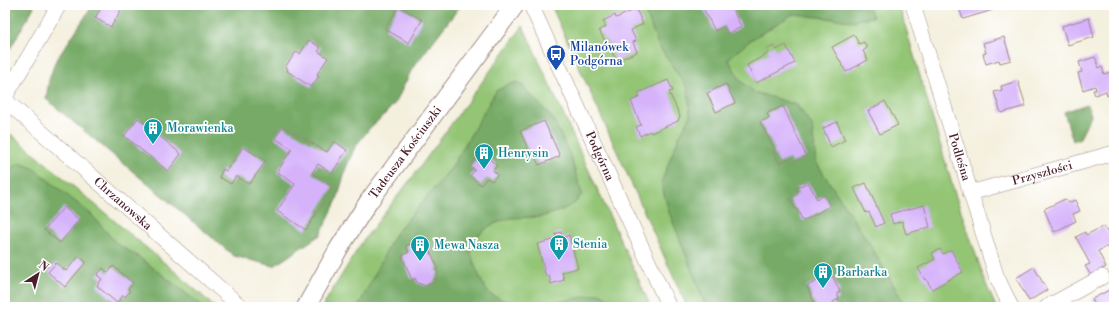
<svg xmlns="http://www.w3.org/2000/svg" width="1119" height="312" viewBox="0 0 1119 312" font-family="'Libre Bodoni',serif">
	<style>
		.green { fill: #93c575; stroke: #6e7250 }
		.forest { fill: #76aa66; stroke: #606448 }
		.building { fill: #d5b2fa }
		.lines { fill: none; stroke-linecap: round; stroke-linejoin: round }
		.minor-casing { stroke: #9f8884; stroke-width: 16 }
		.tertiary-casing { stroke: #9f8884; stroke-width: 20 }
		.minor { stroke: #fff; stroke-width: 15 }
		.tertiary { stroke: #fff; stroke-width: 18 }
		.labels { text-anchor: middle; stroke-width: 3.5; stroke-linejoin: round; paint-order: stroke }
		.transit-label { font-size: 12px; fill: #164399; stroke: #fff; text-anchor: start }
		.culture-label { font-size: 12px; fill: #0d838f; stroke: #fff; text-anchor: start }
		.street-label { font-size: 12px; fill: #4a1f2b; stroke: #fff }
	</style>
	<rect width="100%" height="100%" fill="#fff"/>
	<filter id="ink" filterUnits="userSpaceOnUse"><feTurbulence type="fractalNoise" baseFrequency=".025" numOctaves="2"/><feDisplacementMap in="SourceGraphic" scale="8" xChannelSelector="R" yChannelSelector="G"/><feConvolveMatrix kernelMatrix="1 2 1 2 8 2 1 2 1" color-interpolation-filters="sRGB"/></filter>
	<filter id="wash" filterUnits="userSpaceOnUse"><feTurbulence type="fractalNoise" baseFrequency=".012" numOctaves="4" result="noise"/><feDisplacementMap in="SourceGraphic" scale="16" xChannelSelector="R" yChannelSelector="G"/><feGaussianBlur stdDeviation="0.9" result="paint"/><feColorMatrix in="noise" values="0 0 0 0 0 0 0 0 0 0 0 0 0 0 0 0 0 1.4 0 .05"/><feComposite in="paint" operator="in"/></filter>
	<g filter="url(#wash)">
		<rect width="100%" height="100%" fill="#f4f0de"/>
		<!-- green -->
		<g class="green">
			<polygon points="551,5 899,5 954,191 986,284 996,307 687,307"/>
			<polygon points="523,26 651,307 322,307 362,242 417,171"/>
			<polygon points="11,134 173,270 215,307 5,307 5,143"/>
		</g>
		<!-- forest -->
		<g class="forest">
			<polygon points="5,5 35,5 10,49 5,49"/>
			<polygon points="93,5 462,5 458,9 412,69 396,102 383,116 369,129 355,147 346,168 337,200 320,235 274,266 234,256 46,99 49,80 55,62"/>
			<polygon points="641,5 868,5 873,17 851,21 793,14 752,39 728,59 741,81 754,92 797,105 812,126 816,162 871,246 906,307 706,307 669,212 661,183 678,139 690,116 688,89 658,45 648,18"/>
			<path d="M519 82 553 119 570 155 582 194 575 203 560 211 541 217 510 218 491 225 477 236 470 251C474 262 481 285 489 293 514 312 570 301 600 293L608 298 610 307H358L395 234 452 167 496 91 509 84Z"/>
			<polygon points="1087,104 1091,115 1080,138 1073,141 1064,112"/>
			<polygon points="20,163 33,168 92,215 115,242 143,260 204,307 5,307 5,172"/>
		</g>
		<g id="blocks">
			<!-- building -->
			<g class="building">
				<polygon points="99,5 124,5 111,27 95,18 101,8 98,7"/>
				<polygon points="704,5 731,5 741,27 728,34 724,26 715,31 702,6"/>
				<polygon points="968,5 992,5 993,10 963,19 959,8"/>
				<polygon points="399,6 422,20 409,43 385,29"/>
				<polygon points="636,9 643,24 631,30 636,41 633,42 637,52 616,61 607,40 605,41 599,30 606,27 603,21 615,15 616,18"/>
				<polygon points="1089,18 1094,37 1068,45 1062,26"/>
				<polygon points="854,35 859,44 864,42 867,48 863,51 868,60 846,72 832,47"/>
				<polygon points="1004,37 1011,60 1000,63 999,60 986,64 983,54 986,53 983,43"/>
				<polygon points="309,40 321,48 318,51 328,58 317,74 319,76 311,87 287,71 288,69 285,67 296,52 300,54"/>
				<polygon points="786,45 795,63 756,83 747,65 769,53 767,49 774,46 776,50"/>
				<polygon points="1095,57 1099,68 1102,67 1104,74 1114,71 1114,93 1107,96 1106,91 1095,95 1093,90 1096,90 1095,86 1083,90 1078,73 1082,72 1079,62"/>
				<polygon points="668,80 673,91 669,92 680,116 678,121 651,133 650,131 640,136 636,127 641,125 631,101 640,97 638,93"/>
				<polygon points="1018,81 1026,106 1001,113 994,92 1002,90 1001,86"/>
				<polygon points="726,84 735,103 716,112 707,93"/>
				<polygon points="885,101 898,125 880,134 868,111"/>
				<polygon points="783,106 806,156 792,163 789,159 779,163 773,151 775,150 760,122 769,118 767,113"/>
				<polygon points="138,118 181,154 168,171 124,136"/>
				<polygon points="544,121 560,156 539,165 534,155 531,156 520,131"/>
				<polygon points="837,122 845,140 831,147 823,128"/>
				<polygon points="283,126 327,152 334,141 347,150 332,173 318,164 312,173 333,187 306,230 277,211 295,184 277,172 292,149 275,138"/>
				<polygon points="243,147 266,161 250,183 247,183 236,176 231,184 219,177 223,169 226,171"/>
				<polygon points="485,156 497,165 493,171 498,174 492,181 487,178 481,185 470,176 475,170 470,167 476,159 480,162"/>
				<polygon points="808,182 817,199 824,195 830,206 803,221 797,209 796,210 790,199 798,194 796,188"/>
				<polygon points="866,183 884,223 876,227 869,212 866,213 854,188"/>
				<polygon points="1065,199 1068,203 1075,200 1080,211 1073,214 1076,221 1054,232 1044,209"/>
				<polygon points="924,205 930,227 906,234 902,221 893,224 890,214"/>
				<polygon points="64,207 79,220 60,243 44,230"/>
				<polygon points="1104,226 1113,244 1098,251 1106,267 1095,272 1092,277 1085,266 1090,264 1076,237 1085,232 1086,235"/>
				<polygon points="561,232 562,238 569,235 578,268 562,272 564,280 551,284 549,275 546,277 537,244 557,239 555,234"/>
				<polygon points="416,241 420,248 427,244 438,268 436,269 438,273 434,282 426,286 417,283 415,278 412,280 402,256 409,252 406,246"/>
				<polygon points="940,249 943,254 951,250 963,272 932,289 926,279 925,280 918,268 935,259 932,253"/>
				<polygon points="79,256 86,262 65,287 48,272 56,263 66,271"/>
				<polygon points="113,266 133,283 128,289 130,291 125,297 123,295 117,303 97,286 102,279 97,275 103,268 108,273"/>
				<polygon points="1034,267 1047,290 1029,301 1016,278"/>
				<polygon points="829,275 830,277 833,277 840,292 837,293 839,299 833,302 835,307 816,307 807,286"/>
				<polygon points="1113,288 1114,307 1096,307 1092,299"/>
			</g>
		</g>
	</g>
	<g filter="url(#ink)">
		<use href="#blocks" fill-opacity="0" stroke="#9f8884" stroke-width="1"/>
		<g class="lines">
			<defs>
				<g id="minor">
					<path id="s1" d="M531 5 669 307"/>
					<path id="s2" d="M913 5 996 275 1011 307"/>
					<polyline points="5,97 59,5"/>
					<path id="s3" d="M5 100 241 307"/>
					<path id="s4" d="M970 193 1114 153"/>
					<polyline points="1047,307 1102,277"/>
				</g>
				<g id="tertiary">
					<path id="s5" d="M306 307 339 248 369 201 515 5"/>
				</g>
			</defs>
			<!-- minor casing -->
			<use href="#minor" class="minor-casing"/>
			<!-- tertiary casing -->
			<use href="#tertiary" class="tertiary-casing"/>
			<!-- minor -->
			<use href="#minor" class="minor"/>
			<!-- tertiary -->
			<use href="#tertiary" class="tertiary"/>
		</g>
	</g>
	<!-- icons -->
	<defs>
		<symbol id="bus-pin" viewBox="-11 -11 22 30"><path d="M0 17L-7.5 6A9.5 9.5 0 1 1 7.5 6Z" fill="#1a4fb4" stroke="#fff"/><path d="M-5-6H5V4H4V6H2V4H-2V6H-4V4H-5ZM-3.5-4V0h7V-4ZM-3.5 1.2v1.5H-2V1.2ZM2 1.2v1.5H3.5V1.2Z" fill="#fff"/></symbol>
		<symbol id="building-pin" viewBox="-11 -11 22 30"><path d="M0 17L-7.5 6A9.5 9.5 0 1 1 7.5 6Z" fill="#0f9aa8" stroke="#fff"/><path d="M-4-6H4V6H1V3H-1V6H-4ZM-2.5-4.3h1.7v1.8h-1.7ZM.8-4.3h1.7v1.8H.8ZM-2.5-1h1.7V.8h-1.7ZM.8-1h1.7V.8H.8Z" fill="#fff"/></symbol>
	</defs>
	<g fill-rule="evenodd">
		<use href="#bus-pin" x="545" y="43" width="22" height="30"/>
		<use href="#building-pin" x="142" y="117" width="22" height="30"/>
		<use href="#building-pin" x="473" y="142" width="22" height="30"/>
		<use href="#building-pin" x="548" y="233" width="22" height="30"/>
		<use href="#building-pin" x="409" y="234" width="22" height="30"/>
		<use href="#building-pin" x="812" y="261" width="22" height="30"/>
	</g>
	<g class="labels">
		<!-- transit labels -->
		<g class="transit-label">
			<text x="570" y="51">Milanówek<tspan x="570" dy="14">Podgórna</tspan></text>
		</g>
		<!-- culture labels -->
		<g class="culture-label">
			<text x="167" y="132">Morawienka</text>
			<text x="498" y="157">Henrysin</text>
			<text x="573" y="248">Stenia</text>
			<text x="434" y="249">Mewa Nasza</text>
			<text x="837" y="276">Barbarka</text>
		</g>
		<!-- street labels -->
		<g class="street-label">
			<text dy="4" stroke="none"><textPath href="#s5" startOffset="184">Tadeusza Kościuszki</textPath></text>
			<text dy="4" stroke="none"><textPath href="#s1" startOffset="166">Podgórna</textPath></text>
			<text dy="4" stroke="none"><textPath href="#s2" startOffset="159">Podleśna</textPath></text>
			<text dy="4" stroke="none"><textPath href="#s4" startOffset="75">Przyszłości</textPath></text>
			<text dy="4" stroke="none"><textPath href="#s3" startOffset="157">Chrzanowska</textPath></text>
		</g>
	</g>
	<!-- margin -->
	<rect width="1119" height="312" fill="none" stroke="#fff" stroke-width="20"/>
	<!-- north arrow -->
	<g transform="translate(38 274) rotate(36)" stroke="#ffffff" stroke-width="3" paint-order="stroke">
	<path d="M0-3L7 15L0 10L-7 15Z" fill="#4a1f2b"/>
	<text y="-6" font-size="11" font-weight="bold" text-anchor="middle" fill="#4a1f2b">N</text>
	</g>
</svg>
